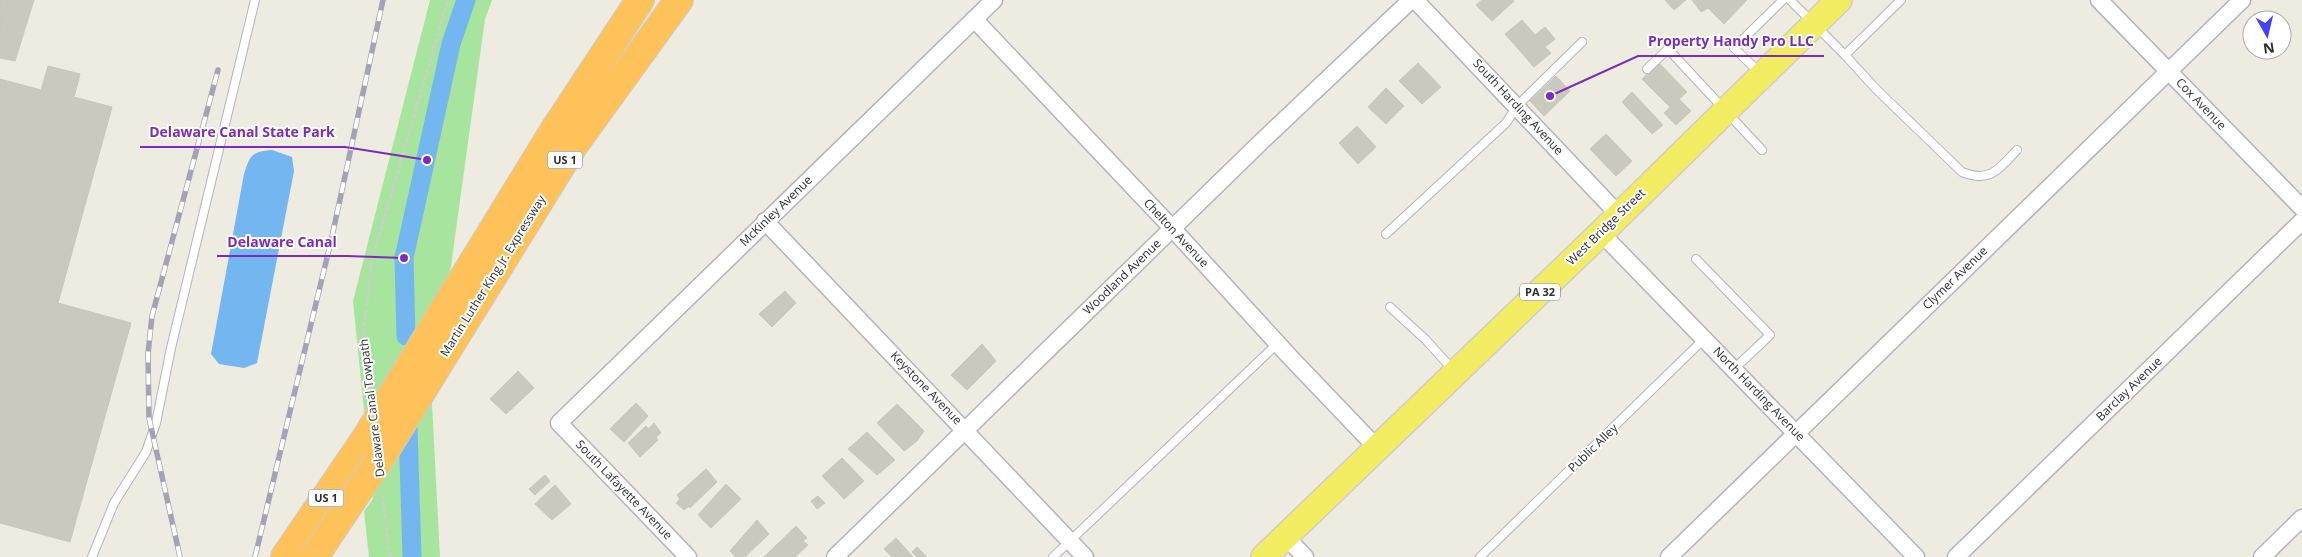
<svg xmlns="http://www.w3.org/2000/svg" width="2302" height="557" viewBox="0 0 2302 557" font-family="'Open Sans',sans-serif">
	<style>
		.green { fill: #a7e49d }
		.water { fill: #74b6ef }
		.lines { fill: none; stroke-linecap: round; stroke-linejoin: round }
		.canal { stroke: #74b6ef; stroke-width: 19 }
		.building { fill: #cac9be; stroke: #cac7b9 }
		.service-casing { stroke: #b3b3c0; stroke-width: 10 }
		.minor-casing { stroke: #b3b3c0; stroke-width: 19 }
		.primary-casing { stroke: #cdcdcd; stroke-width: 28 }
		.motorway-casing { stroke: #cdcdcd; stroke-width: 30 }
		.path { stroke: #cdcdcd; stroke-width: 3; stroke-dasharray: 4 2.5; stroke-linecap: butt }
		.service { stroke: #fff; stroke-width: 8 }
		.minor { stroke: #fff; stroke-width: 16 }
		.primary { stroke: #f1ec62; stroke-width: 25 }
		.motorway { stroke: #fec25b; stroke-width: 28 }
		.rail-casing { stroke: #a3a2b7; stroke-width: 5.5 }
		.rail { stroke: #fff; stroke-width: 4; stroke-dasharray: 11; stroke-linecap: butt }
		.motorway-bridge-casing { stroke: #cdcdcd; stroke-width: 30; stroke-linecap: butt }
		.motorway-bridge { stroke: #fec25b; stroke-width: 28 }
		.labels { text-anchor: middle; stroke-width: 4; stroke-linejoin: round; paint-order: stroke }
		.shield { fill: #fff; stroke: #6c6c6c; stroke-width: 1 }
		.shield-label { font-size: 11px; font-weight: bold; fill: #2d2d2d }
		.street-label { font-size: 12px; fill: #2d2d2d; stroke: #fff }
		.leader { fill: none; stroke: #7b2cbf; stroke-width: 2 }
		.callout-dot { fill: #7b2cbf; stroke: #fff; stroke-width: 2 }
		.callout-label { font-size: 14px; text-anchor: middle; font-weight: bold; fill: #7b2cbf; stroke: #fff; stroke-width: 4; stroke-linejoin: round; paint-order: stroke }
	</style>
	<rect width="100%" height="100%" fill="#eeebe0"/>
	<!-- green -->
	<polygon class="green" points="430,0 492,0 485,19 432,404 440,557 369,557 364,511 373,499 353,301"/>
	<!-- water -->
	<path class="water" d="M272 150 292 157 294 171 257 363 244 368 219 364 211 354 244 174C250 155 251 152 272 150Z"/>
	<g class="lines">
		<!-- canal -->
		<g class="canal">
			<polyline points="406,336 404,258 451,44 466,0"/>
			<polyline points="408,427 412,557"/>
		</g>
	</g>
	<!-- building -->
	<g class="building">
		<polygon points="0,0 8,0 0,29"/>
		<polygon points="8,0 34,0 15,61 0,58 0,29"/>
		<polygon points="1482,0 1513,0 1514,1 1492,21 1476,5"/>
		<polygon points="1665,0 1686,0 1674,10"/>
		<polygon points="1692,0 1747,0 1724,24 1708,8 1701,12"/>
		<polygon points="1522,20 1535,35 1545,27 1555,39 1545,47 1551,53 1534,67 1505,34"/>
		<polygon points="1418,63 1441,87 1422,104 1399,81"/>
		<polygon points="1659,63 1687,92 1679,99 1691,111 1676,125 1664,113 1670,107 1642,79"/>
		<polygon points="48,66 80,74 74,97 112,107 58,303 131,323 70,542 0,523 0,79 41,90"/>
		<polygon points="1556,76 1570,91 1544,116 1530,101"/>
		<polygon points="1386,88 1404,106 1386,124 1368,107"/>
		<polygon points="1632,92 1663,125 1652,134 1622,102"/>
		<polygon points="1357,126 1376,147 1358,164 1339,143"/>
		<polygon points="1606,134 1632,161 1616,176 1590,149"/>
		<polygon points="785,291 796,303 772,327 759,314"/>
		<polygon points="982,344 996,361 967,390 951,375"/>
		<polygon points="518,371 534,388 506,414 490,399"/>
		<polygon points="636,403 648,416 624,442 610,429"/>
		<polygon points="897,404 924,431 917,441 904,451 877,423"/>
		<polygon points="654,423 661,433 656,437 658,440 640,457 628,443 646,426 648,429"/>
		<polygon points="867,432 895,460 877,475 848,449"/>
		<polygon points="842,458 864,481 844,499 822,476"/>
		<polygon points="706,469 717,482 690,508 689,506 684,510 676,503 680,499 677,495"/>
		<polygon points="545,475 550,481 535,495 529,489"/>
		<polygon points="726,484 741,499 711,528 698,515"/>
		<polygon points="555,485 571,504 552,520 535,504"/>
		<polygon points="818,496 825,503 817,509 811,501"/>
		<polygon points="757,520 769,534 745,557 736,557 730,551"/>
		<polygon points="796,526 807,538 803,541 808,545 795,557 764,557"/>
		<polygon points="896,538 913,557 892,557 884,549"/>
		<polygon points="917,547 927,557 917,557 912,552"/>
	</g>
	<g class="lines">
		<defs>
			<g id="service">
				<polyline points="1790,0 1845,55 1901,0"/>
				<path d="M1845 55 1876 89 1962 172C1990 183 1998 170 2017 150"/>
				<polyline points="1647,69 1668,49 1762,150"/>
				<polyline points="1760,73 1734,48 1783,0"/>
				<polyline points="1386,234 1506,123 1517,106 1582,42"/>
				<polyline points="1696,259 1770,335 1734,369"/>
				<polyline points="1390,307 1426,340 1454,371"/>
				<polyline points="92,557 114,503 146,452 156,423 171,348 255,0"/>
				<polyline points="1053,557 1277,344"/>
				<polyline points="1480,557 1704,339"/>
			</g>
			<g id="minor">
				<polyline points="1415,0 1619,215"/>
				<polyline points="2099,0 2302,208"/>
				<polyline points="974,19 1172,228 1289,356 1377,448"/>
				<polyline points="765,221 1085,557"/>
				<polyline points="1601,233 1916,557"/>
				<polyline points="1285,536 1305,557"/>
				<polyline points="688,557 559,423 994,0"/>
				<polyline points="835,557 1261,142 1411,0"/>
				<polyline points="1669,557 2242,0"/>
				<polyline points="1956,557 2302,221"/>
				<polyline points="2262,557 2302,518"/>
			</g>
			<polyline id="primary" points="1264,557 1601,233 1839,0"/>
			<g id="motorway">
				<polyline points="442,313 553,132 640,0"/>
				<polyline points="462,326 574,145 679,0"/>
				<polyline points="285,557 366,438"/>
			</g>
		</defs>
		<!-- service casing -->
		<use href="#service" class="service-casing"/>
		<!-- minor casing -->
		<use href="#minor" class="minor-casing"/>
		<!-- primary casing -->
		<use href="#primary" class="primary-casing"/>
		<!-- motorway casing -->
		<use href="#motorway" class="motorway-casing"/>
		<!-- path -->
		<g class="path">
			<polyline points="370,390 363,338 372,260 448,0"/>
			<polyline points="382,495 390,557"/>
		</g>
		<!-- service -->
		<use href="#service" class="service"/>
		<!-- minor -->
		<use href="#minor" class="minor"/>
		<!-- primary -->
		<use href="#primary" class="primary"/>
		<!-- motorway -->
		<use href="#motorway" class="motorway"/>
		<defs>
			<g id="rail">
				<polyline points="180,557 149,418 148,354 152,316 218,70"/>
				<polyline points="255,557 331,241 383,0"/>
			</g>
		</defs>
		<!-- rail casing -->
		<use href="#rail" class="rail-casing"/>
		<!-- rail -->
		<use href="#rail" class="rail"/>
		<defs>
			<g id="motorway-bridge">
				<polyline points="366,438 442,313"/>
				<polyline points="314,557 385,451 462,326"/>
			</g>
		</defs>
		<!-- motorway-bridge casing -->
		<use href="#motorway-bridge" class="motorway-bridge-casing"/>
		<!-- motorway-bridge -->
		<use href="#motorway-bridge" class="motorway-bridge"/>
	</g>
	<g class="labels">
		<!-- shield labels -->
		<g class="shield">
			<rect x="547.5" y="151.5" width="35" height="17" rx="4"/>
			<rect x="1520" y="283.5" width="40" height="17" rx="4"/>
			<rect x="308.5" y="489.5" width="35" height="17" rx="4"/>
		</g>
		<g class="shield-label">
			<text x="565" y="164">US 1</text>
			<text x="1540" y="296">PA 32</text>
			<text x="326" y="502">US 1</text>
		</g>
		<!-- street labels -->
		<g class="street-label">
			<text transform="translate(2201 104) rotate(46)" y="4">Cox Avenue</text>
			<text transform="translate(1518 107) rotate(47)" y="4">South Harding Avenue</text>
			<text transform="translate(776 211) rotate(-44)" y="4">McKinley Avenue</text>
			<text transform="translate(1606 227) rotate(-44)" y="4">West Bridge Street</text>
			<text transform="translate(1176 233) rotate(47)" y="4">Chelton Avenue</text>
			<text transform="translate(493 276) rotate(-58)" y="4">Martin Luther King Jr. Expressway</text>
			<text transform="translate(1122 277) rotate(-44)" y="4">Woodland Avenue</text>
			<text transform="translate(1955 278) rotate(-44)" y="4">Clymer Avenue</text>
			<text transform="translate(926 388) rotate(46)" y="4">Keystone Avenue</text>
			<text transform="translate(2129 389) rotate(-44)" y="4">Barclay Avenue</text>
			<text transform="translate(1759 394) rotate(46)" y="4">North Harding Avenue</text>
			<text transform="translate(372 408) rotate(-97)" y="4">Delaware Canal Towpath</text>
			<text transform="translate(1593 448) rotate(-44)" y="4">Public Alley</text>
			<text transform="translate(624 490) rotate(46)" y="4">South Lafayette Avenue</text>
		</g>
	</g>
	<!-- callouts -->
	<path class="leader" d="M1550 96L1638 56H1824M427 160L345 147H140M404 258L347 256H217"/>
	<g class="callout-dot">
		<circle cx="1550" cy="96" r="5"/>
		<circle cx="427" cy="160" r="5"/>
		<circle cx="404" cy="258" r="5"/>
	</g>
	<g class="callout-label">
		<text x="1731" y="46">Property Handy Pro LLC</text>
		<text x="242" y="137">Delaware Canal State Park</text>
		<text x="282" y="247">Delaware Canal</text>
	</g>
	<!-- north arrow -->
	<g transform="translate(2267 35) rotate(172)"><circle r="24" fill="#ffffff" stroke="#ababab"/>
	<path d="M0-4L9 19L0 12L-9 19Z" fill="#4341fa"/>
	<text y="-8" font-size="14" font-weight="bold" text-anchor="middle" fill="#2d2d2d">N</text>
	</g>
</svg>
